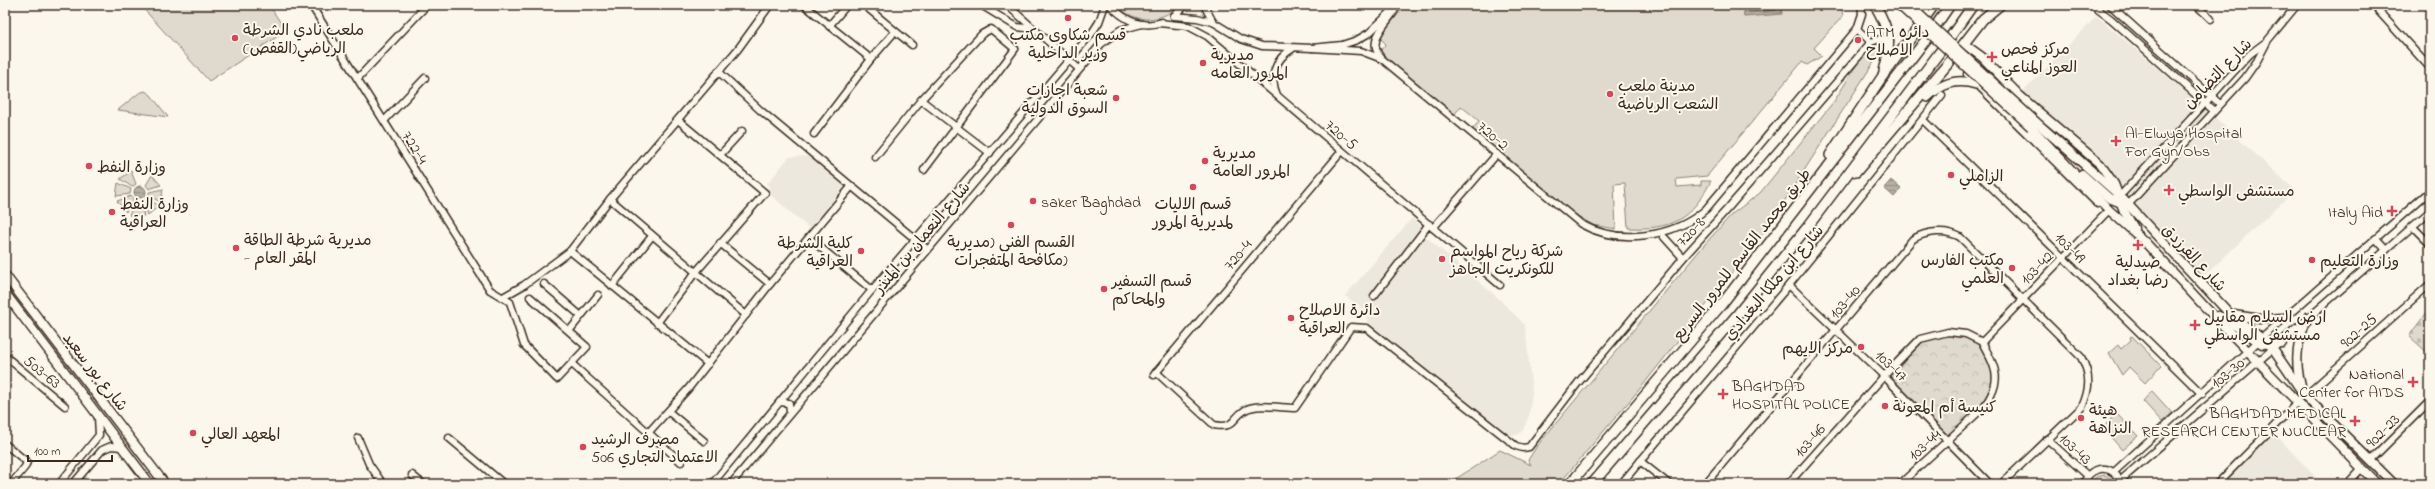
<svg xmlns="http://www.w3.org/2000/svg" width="2435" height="489" viewBox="0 0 2435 489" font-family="'Indie Flower','Playpen Sans Arabic',sans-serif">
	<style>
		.built { fill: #ede8dd }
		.green { fill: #dfd9ce; stroke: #8d8276 }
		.cemetery { fill: url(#cemetery-stones); stroke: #8d8276 }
		.park { fill: url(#park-crowns); stroke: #8d8276 }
		.water { fill: url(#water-rules); stroke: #85796d }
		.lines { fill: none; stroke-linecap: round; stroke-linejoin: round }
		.shore { stroke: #6c5f53; stroke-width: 1 }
		.minor-casing { stroke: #3b2a1e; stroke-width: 9 }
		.major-casing { stroke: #3b2a1e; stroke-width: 11 }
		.highway-casing { stroke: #3b2a1e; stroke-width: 12 }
		.minor { stroke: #fbf7ec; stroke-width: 6 }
		.major { stroke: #fbf7ec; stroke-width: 8 }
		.highway { stroke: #fbf7ec; stroke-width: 9 }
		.major-bridge-casing { stroke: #3b2a1e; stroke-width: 11; stroke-linecap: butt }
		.major-bridge { stroke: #fbf7ec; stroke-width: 8 }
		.poi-dot { fill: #d1495b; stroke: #fbf7ec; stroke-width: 1.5 }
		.labels { text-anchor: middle; stroke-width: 4; stroke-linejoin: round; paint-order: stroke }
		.poi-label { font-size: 16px; fill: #3b2a1e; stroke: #fbf7ec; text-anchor: start }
		.street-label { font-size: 16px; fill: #3b2a1e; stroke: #fbf7ec }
	</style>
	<defs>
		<pattern id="cemetery-stones" width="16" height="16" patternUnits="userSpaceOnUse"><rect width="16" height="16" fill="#dfd9ce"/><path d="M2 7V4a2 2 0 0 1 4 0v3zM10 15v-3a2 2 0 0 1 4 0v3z" fill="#c0bab0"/></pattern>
		<pattern id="park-crowns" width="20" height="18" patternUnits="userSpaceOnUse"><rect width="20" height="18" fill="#dfd9ce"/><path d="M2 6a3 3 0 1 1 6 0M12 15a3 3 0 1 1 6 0" fill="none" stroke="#c0bab0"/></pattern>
		<pattern id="water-rules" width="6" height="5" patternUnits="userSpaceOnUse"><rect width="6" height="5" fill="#b6aea2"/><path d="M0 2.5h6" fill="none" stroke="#958e83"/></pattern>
	</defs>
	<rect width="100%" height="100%" fill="#fbf7ec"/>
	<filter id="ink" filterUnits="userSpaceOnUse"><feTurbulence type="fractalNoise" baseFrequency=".025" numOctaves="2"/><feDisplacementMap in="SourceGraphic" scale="8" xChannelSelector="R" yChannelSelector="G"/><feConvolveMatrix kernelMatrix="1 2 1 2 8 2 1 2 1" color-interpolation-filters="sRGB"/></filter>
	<g filter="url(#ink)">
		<!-- built -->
		<g class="built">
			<polygon points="2097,16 2202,106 2295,190 2200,280 2134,203 2022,93"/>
			<polygon points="810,156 845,186 810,229 766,191 770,186 767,184 789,157"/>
			<polygon points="1412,218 1422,227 1419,231 1497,297 1525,325 1532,392 1529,416 1523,430 1518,435 1504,435 1372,330 1360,306 1345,296"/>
			<polygon points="2273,432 2322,484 2220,484"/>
		</g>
		<!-- green -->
		<g class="green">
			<polygon points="140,5 269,5 286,31 209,81"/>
			<path d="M1117 5H1180C1163 22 1134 25 1117 5Z"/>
			<path d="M1406 5H1841L1843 16 1814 48 1822 56 1807 65 1802 62 1707 176 1676 179 1677 187 1701 185V181H1711C1691 220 1671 230 1628 228L1625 183 1614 184 1616 229 1593 225 1571 212 1472 130 1479 121 1461 106 1454 115 1379 52 1386 44 1379 37Z"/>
			<polygon points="1878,44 1883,48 1767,228 1643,385 1559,484 1448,484 1500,450 1531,465 1528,460 1537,446 1705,244 1732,214 1760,193 1835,100 1869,45"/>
			<polygon points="145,91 151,95 168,117 118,110 139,93"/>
			<polygon points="131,171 136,184 132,187 120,179"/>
			<polygon points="152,175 161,185 149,189 146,185"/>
			<polygon points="118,183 131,189 130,194 116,196"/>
			<polygon points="163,189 161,202 149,196 149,192"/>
			<polygon points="131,196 134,200 126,212 117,201"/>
			<polygon points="147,198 159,206 148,215 143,201"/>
			<polygon points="136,201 141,202 144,216 129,215"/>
			<polygon points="2132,336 2161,366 2145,383 2129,367 2122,375 2109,353 2118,345 2121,349 2131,340 2130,337"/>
			<polygon points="2152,391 2172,413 2162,422 2143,401"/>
			<polygon points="2116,413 2138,436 2122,450 2103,428"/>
			<polygon points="2105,475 2112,479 2116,484 2090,484 2096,477"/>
		</g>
		<!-- cemetery -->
		<polygon class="cemetery" points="2430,308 2430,353 2429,354 2409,336"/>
		<!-- park -->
		<polygon class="park" points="1948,332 1982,342 1999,378 1983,408 1948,439 1888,376 1898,361 1920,339"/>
		<!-- water -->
		<g class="water">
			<polygon points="1743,5 1781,5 1782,14 1744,17"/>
			<polygon points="1891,180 1901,189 1894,197 1884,188"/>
			<circle cx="140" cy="192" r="6"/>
		</g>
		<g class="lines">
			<!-- shore -->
			<polyline class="shore" points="1747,5 1749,12 1776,10 1777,5"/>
			<defs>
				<g id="minor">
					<polyline points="311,5 490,290 510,302 524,345 557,379 587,347 530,297"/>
					<polyline points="804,5 871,59 814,134"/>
					<polyline points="864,5 912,45"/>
					<polyline points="981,5 1017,27 1034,29"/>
					<polyline points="1007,5 1079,69"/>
					<path d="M1110 5C1124 20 1142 29 1162 22"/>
					<polyline points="1204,5 1213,22"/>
					<polyline points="2092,5 2111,19 2214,111"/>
					<polyline points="2110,5 2220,104"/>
					<polyline points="2196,5 2211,19"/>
					<polyline points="2373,5 2430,68"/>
					<polyline points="1174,16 1197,18 1213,22 1241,39 1262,46 1312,48 1342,45 1357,40 1369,33 1397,6"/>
					<polyline points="1174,16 1186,5"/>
					<polyline points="1159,23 1188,26 1207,36 1500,285"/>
					<polyline points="829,26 847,5"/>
					<polyline points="1857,29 1871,42"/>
					<path d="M1312 48 1361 51 1382 59 1581 224C1618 245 1674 238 1706 209L1857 29 1862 14 1861 5"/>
					<polyline points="871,59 892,35"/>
					<path d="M1382 59C1364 40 1388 24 1396 8"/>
					<polyline points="718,71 760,110 927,249"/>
					<polyline points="358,78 427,5"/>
					<path d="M1277 95C1269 77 1275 59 1292 49"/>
					<polyline points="921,100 990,153"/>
					<polyline points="385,120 425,78"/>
					<polyline points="1923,120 2202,394"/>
					<polyline points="720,155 742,131"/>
					<polyline points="875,157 921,100 982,34 991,29 1015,49 924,170"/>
					<polyline points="2120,196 2250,54 2266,42"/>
					<polyline points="610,199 746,315"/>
					<polyline points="2128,205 2245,78 2257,61 2268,40 2297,5"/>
					<polyline points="2413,227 2430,244"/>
					<polyline points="1433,228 1497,154"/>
					<polyline points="1664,237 1683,258"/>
					<polyline points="809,238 872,290"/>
					<polyline points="2376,239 2386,250"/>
					<polyline points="720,243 770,284"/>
					<polyline points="570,251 708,364"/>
					<polyline points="544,284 581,316"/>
					<polyline points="1789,285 1884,376 1990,484"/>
					<polyline points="612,286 652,236"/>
					<polyline points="1374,296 1429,224"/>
					<polyline points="503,297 524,285 570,251 610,199 738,49 770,5"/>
					<polyline points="657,323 695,273 765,193 678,120"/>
					<polyline points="570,330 598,295"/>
					<polyline points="1982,342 2109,210"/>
					<polyline points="5,356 65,406"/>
					<polyline points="572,364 681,462"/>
					<path d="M1156 372 1214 425C1235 429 1231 419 1245 410 1257 403 1281 408 1295 408L1351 327 1367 328 1516 446 1523 448 1529 447 1578 383 1683 258 1729 207 1871 42 1880 39 1890 41"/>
					<polyline points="1154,375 1342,151"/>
					<polyline points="2305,396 2430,284"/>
					<polyline points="780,402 789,403 790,411"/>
					<polyline points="669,412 704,441"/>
					<polyline points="648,433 688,389 770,284 851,187"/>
					<polyline points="358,438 369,464 383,484"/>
					<polyline points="449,438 504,484"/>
					<polyline points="2047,439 2088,476"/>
					<polyline points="5,444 27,462 25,467 11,484"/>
					<polyline points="1640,461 1669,484"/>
					<polyline points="2370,461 2430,401"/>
					<polyline points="2114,472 2263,337 2430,191"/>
					<polyline points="412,475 423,484"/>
					<path d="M2121 480C2224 391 2328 302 2430 211"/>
					<polyline points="59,484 99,435 98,417"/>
					<polyline points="73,484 102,450 111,446 122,447"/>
					<polyline points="712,484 872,290 1092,33 1099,22 1105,5"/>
					<polyline points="731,484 1101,44 1120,30 1142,24"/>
					<polyline points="1621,484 1789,285 1942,95"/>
					<path d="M1705 484 1913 239C1927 231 1946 229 1960 237L2081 357C2091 375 2090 389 2082 407L2001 484"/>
					<polyline points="1788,484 1884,376 1920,339 1948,332 1966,334 1982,342"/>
					<path d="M1900 484 1983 408C2003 381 1997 370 1982 342"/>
					<path d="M2084 484C2088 469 2106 463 2117 476"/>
					<polyline points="2217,484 2298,402"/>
					<polyline points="2347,484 2362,468"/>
				</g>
				<g id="major">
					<polyline points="1964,44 1982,57 2020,96 2100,164 2114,184 2124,211 2134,228"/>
					<polyline points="1968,74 2098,203"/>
					<polyline points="2036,122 2120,196 2230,314 2270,345 2305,396 2394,484"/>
					<polyline points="2031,127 2109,210 2144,241 2205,307 2377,484"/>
					<polyline points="2082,174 2109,198 2124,204"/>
					<polyline points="5,275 165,484"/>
					<polyline points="5,293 150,484"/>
					<polyline points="2234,315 2260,319 2285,318"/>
					<polyline points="2219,316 2262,344 2282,343"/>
					<path d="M2301 386C2294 360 2297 341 2308 317"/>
				</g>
				<g id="highway">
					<path d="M1875 5C1890 31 1892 42 1884 71"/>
					<polyline points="1927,15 1934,5"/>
					<polyline points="1937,24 1950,5"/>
					<polyline points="1951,36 1973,5"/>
					<polyline points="1962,46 1983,19 2000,5"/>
					<path d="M1927 97C1942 83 1957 78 1976 84"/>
					<polyline points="1830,155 1882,77 1918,28"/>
					<polyline points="1856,172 1952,59"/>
					<polyline points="1570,484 1722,304 1928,37"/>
					<polyline points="1592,484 1736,316 1809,225 1942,49"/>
				</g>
			</defs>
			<!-- minor casing -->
			<use href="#minor" class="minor-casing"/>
			<!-- major casing -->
			<use href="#major" class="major-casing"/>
			<!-- highway casing -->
			<use href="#highway" class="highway-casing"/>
			<!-- minor -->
			<use href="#minor" class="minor"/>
			<!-- major -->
			<use href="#major" class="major"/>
			<!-- highway -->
			<use href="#highway" class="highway"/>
			<defs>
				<g id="major-bridge">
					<polyline points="1899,5 2031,127"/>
					<polyline points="1909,5 2036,122"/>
				</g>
			</defs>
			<!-- major-bridge casing -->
			<use href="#major-bridge" class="major-bridge-casing"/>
			<!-- major-bridge -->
			<use href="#major-bridge" class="major-bridge"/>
		</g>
	</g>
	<!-- markers -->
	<g class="poi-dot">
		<circle cx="1068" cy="18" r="4"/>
		<circle cx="235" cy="38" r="4"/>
		<circle cx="1858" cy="40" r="4"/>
		<path d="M1990 51h4v4h4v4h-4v4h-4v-4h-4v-4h4z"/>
		<circle cx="1203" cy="63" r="4"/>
		<circle cx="1610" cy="94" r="4"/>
		<circle cx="1116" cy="98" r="4"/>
		<path d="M2114 135h4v4h4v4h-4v4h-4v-4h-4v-4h4z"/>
		<circle cx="1205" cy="161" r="4"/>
		<circle cx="89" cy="166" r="4"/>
		<circle cx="1951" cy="175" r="4"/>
		<circle cx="1193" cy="187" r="4"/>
		<path d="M2167 184h4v4h4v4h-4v4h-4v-4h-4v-4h4z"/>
		<circle cx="1033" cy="201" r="4"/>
		<path d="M2390 205h4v4h4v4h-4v4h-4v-4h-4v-4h4z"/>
		<circle cx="112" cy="212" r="4"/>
		<circle cx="1011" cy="225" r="4"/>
		<path d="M2136 239h4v4h4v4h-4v4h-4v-4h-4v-4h4z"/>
		<circle cx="236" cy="248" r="4"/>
		<circle cx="861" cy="251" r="4"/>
		<circle cx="1442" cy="259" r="4"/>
		<circle cx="2312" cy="260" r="4"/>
		<circle cx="2012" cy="268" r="4"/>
		<circle cx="1104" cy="289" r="4"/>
		<circle cx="1291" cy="318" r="4"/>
		<path d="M2193 319h4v4h4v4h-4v4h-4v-4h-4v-4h4z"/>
		<circle cx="1861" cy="347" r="4"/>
		<path d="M2411 376h4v4h4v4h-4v4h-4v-4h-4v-4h4z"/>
		<path d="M1721 388h4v4h4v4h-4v4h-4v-4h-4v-4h4z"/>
		<circle cx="1885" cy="406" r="4"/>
		<circle cx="2081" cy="418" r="4"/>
		<path d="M2353 415h4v4h4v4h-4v4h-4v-4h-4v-4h4z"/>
		<circle cx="193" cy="433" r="4"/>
		<circle cx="583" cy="447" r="4"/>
	</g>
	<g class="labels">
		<!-- poi labels -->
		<g class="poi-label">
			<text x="243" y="35">ملعب نادي الشرطة<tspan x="243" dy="18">الرياضي(القفص)</tspan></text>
			<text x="1866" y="37">ATM دائره<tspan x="1866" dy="18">الاصلاح</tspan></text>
			<text x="1068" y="40" text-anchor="middle">قسم شكاوى مكتب<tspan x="1068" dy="18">وزير الداخلية</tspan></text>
			<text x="2001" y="54">مركز فحص<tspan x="2001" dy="18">العوز المناعي</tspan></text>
			<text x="1211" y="60">مديرية<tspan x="1211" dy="18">المرور العامه</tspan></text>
			<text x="1618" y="91">مدينة ملعب<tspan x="1618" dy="18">الشعب الرياضية</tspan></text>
			<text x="1108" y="95" text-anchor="end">شعبة اجازات<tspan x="1108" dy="18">السوق الدولية</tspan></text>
			<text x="2125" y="138">Al-Elwya Hospital<tspan x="2125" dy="18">For Gyn/Obs</tspan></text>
			<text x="1213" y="158">مديرية<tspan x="1213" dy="18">المرور العامة</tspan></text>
			<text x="97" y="172">وزارة النفط</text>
			<text x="1959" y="181">الزاملي</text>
			<text x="2178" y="196">مستشفى الواسطي</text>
			<text x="1041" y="207">saker Baghdad</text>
			<text x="120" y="209">وزارة النفط<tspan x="120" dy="18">العراقية</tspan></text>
			<text x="1193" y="209" text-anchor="middle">قسم الاليات<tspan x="1193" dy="18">لمديرية المرور</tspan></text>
			<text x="2383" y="217" text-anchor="end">Italy Aid</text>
			<text x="244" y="245">مديرية شرطة الطاقة<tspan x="244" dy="18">- المقر العام</tspan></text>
			<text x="1011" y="247" text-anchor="middle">القسم الفني (مديرية<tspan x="1011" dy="18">مكافحة المتفجرات)</tspan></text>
			<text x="853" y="248" text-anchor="end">كلية الشرطة<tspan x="853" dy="18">العراقية</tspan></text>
			<text x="1450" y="256">شركة رياح المواسم<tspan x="1450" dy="18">للكونكريت الجاهز</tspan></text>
			<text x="2004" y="265" text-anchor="end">مكتب الفارس<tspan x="2004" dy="18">العلمي</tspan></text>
			<text x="2320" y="266">وزارة التعليم</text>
			<text x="2138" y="267" text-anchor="middle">صيدلية<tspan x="2138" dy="18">رضا بغداد</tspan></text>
			<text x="1112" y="286">قسم التسفير<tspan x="1112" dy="18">والمحاكم</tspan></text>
			<text x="1299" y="315">دائرة الاصلاح<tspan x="1299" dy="18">العراقية</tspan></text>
			<text x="2204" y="322">ارض السلام مقابيل<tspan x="2204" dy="18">مستشفى الواسطي</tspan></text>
			<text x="1853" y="353" text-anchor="end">مركز الايهم</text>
			<text x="2404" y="379" text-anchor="end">National<tspan x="2404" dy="18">Center for AIDS</tspan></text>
			<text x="1732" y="391">BAGHDAD<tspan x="1732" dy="18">HOSPITAL POLICE</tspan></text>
			<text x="1893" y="412">كنيسة أم المعونة</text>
			<text x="2089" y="415">هيئة<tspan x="2089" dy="18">النزاهة</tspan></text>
			<text x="2346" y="418" text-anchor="end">BAGHDAD MEDICAL<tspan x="2346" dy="18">RESEARCH CENTER NUCLEAR</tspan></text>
			<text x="201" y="439">المعهد العالي</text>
			<text x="591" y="444">مصرف الرشيد<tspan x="591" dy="18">الاعتماد التجاري 506</tspan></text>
		</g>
		<!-- street labels -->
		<g class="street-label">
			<text transform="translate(2217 73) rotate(-46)" y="6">شارع التضامن</text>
			<text transform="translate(1342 134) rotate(40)" y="6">720-5</text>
			<text transform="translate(1494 135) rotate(40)" y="6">720-2</text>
			<text transform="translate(416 147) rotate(58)" y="6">722-4</text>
			<text transform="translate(1690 231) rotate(-47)" y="6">720-8</text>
			<text transform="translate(921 237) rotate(-50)" y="6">شارع النعمان بن المنذر</text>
			<text transform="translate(2071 247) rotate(45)" y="6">103-49</text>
			<text transform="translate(1237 254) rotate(-50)" y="6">720-4</text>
			<text transform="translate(1741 254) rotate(-52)" y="6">طريق محمد القاسم للمرور السريع</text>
			<text transform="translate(2195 257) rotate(47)" y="6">شارع الفرزدق</text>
			<text transform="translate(2036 267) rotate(-46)" y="6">103-42</text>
			<text transform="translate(1773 282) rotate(-50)" y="6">شارع ابن ملكا البغدادي</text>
			<text transform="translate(1844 301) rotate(-50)" y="6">103-40</text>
			<text transform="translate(2358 330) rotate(-42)" y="6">902-25</text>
			<text transform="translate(1892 365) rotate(44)" y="6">103-47</text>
			<text transform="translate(43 371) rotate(39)" y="6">503-63</text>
			<text transform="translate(96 371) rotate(52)" y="6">شارع بور سعيد</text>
			<text transform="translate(2227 372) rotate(-40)" y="6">103-30</text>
			<text transform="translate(2382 430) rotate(-45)" y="6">902-23</text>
			<text transform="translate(1809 440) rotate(-49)" y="6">103-46</text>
			<text transform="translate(1924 444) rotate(-43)" y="6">103-44</text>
			<text transform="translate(2076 448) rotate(43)" y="6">103-43</text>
		</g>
	</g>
	<!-- margin -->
	<rect width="2435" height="489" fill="none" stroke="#fbf7ec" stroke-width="20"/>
	<rect x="10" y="10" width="2415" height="469" fill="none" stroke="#3b2a1e" stroke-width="1.5" filter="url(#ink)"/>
	<!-- scale -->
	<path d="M28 455v6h84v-6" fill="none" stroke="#3b2a1e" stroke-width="2"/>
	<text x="34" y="455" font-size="12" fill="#3b2a1e" stroke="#fbf7ec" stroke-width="3" paint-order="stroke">100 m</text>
</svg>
